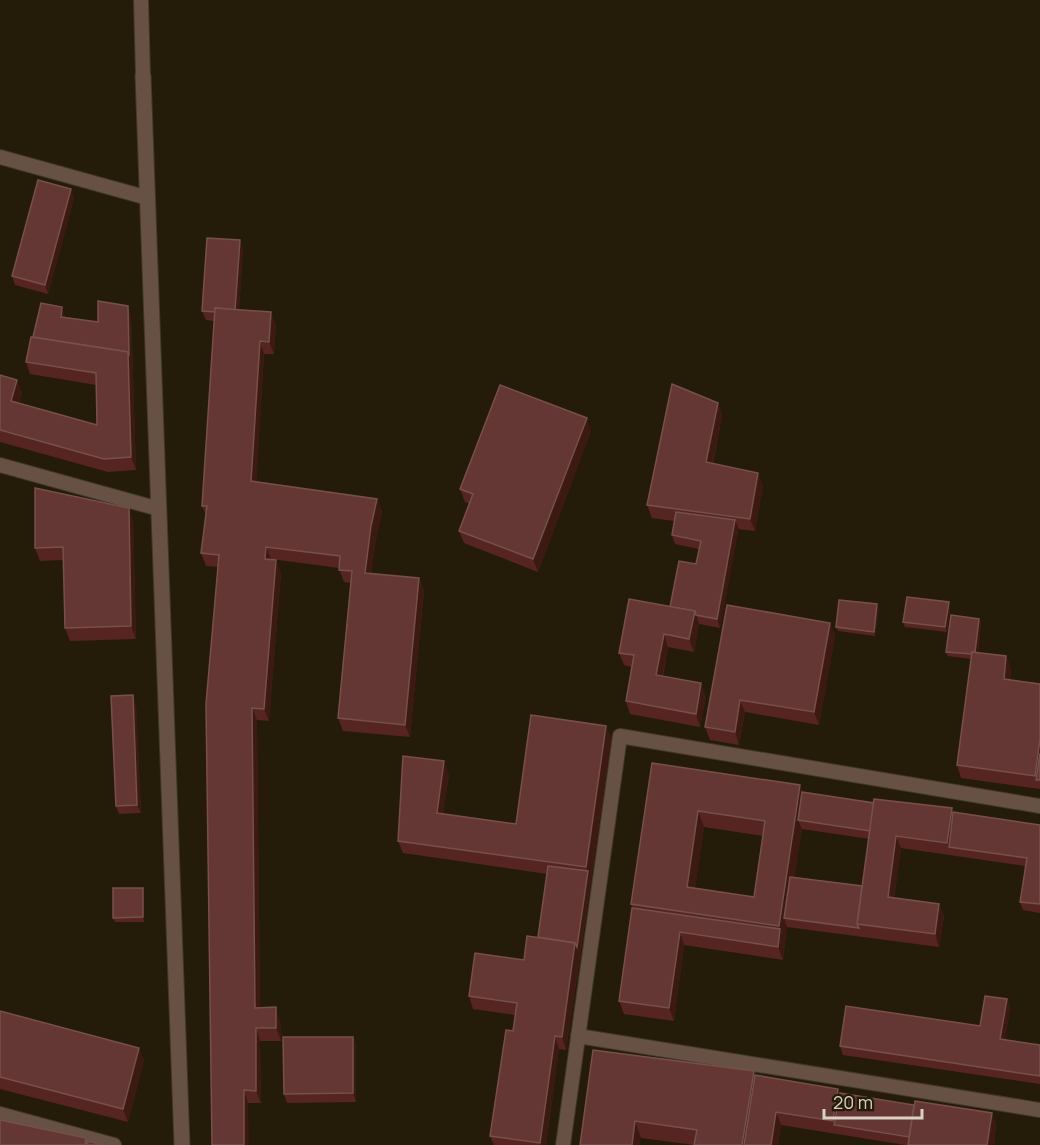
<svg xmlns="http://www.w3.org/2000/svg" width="1040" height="1145" viewBox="0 0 1040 1145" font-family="Manrope,sans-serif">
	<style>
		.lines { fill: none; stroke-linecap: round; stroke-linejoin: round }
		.service-casing { stroke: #423827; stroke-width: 16 }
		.minor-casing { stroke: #423827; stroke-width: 17 }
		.service { stroke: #675144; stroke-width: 14 }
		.minor { stroke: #675144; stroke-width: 15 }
		.wall { fill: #562522; fill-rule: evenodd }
		.shaded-wall { fill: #3c1911 }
		.building { fill: #643734; stroke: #76504b; stroke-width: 1.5; fill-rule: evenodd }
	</style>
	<rect width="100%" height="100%" fill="#251b09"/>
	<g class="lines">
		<defs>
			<g id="service">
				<polyline points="141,0 143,75"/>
				<polyline points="0,157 148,198"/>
				<polyline points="0,465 159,509"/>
				<polyline points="578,1036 1040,1110"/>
				<polyline points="0,1114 114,1145"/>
				<polyline points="563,1145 620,736 1040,806"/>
			</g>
			<polyline id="minor" points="143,75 182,1145"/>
		</defs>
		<!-- service casing -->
		<use href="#service" class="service-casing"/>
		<!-- minor casing -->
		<use href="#minor" class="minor-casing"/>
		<!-- service -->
		<use href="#service" class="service"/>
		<!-- minor -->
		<use href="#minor" class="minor"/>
	</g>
	<!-- wall -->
	<g class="wall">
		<polygon points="74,198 48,294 15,285 12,276"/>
		<polygon points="243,249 239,310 276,325 274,354 264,354 256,482 377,499 382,512 376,539 371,573 419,578 424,591 410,737 343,731 338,718 351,583 344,582 339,568 271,559 281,573 269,721 257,720 260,1008 280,1020 281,1041 260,1041 261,1103 248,1103 212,1145 218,567 206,566 201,553 206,515 202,506 214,321 206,320 202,311"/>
		<polygon points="131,315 136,470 108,472 0,442 0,375 22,392 19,403 97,425 96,385 30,374 26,362 33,337 65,316 65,317 98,322"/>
		<polygon points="718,403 722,416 713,463 763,486 755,531 738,529 720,628 699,624 694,652 668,647 663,676 706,696 700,727 630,714 626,701 632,667 624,665 619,653 670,607 696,564 699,549 675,544 672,535 674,521 652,518 647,505"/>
		<polygon points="591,431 538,572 464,543 459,531 470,504 465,502 460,489"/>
		<polygon points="133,520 136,639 70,641 65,628 64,560 40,561 35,548"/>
		<polygon points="950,607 947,632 905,627 903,622"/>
		<polygon points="879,609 875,636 838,631 836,627"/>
		<polygon points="979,619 981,623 978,653 1006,656 1011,669 1010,680 1040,684 1040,789 961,778 957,765 971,659 948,656 946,652"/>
		<polygon points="830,623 835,636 819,725 745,712 739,745 710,740 705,727"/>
		<polygon points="136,704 141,813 119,814 116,806"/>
		<polygon points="606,726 611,739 580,956 566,1050 559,1049 546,1145 494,1145 490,1136 513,1031 516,1015 473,1009 469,996 524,960 538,937 547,874 403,853 398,841 449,774 443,814 516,824"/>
		<path d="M652 763 802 792 874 803 953 812 1040 825V913L1023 910 1020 902 1025 866 901 848 894 898 939 904 944 916 939 947 787 927 783 960 684 945 674 1021 624 1014 619 1001 632 908 631 904ZM704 827 763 836 754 897 695 888ZM802 829 869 839 862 886 794 877Z"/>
		<polygon points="143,888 144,893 144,922 115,922 113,918"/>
		<polygon points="1007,999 1010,1008 1005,1040 1040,1045 1040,1084 843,1055 840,1046 980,1026"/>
		<polygon points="0,1011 144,1060 128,1122 0,1089"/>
		<polygon points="353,1037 356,1046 356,1102 287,1103 284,1094"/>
		<polygon points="754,1071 755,1075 838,1089 840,1093 914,1105 992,1113 996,1125 994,1145 905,1145 781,1125 778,1145 694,1145 641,1138 580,1145"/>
	</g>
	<!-- shaded-wall -->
	<g class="shaded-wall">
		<polygon points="71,189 74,198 48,294 45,285"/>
		<polygon points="240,240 243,249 238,322 235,313"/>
		<polygon points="128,306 131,315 136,470 131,457 128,352"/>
		<polygon points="62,307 65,316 64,326 61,317"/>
		<polygon points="271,312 276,325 274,354 269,342"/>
		<polygon points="260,341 264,354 256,494 251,481"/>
		<polygon points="17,380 22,392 16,414 11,401"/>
		<polygon points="718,403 722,416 710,475 706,462"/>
		<polygon points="587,418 591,431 538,572 533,559"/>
		<polygon points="758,473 763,486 755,531 750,519"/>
		<polygon points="377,499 382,512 376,539 370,585 365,573 371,526"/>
		<polygon points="129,508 133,520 136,639 131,626"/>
		<polygon points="735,520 739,529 720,628 717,619"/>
		<polygon points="266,547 271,559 265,559"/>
		<polygon points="276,560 281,573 269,721 264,709"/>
		<polygon points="419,578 424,591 410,737 405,725"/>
		<polygon points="949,602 950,607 947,632 945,627"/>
		<polygon points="877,604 879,609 875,636 874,632"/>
		<polygon points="695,611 699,624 694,652 689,639"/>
		<polygon points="979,619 981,623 977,659 975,655"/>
		<polygon points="830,623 835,636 819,725 814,712"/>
		<polygon points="664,634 668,647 660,687 656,675"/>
		<polygon points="1006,656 1011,669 1008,692 1004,679"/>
		<polygon points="701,683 706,696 700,727 696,714"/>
		<polygon points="133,695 136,704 141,813 137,805"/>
		<polygon points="740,700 745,712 739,745 735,732"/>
		<polygon points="252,708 257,720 260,1020 255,1008"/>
		<polygon points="606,726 611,739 566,1050 562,1037 575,943 588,871 586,867"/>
		<polygon points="1040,739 1040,780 1036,780 1035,776"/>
		<polygon points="444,761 449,774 442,826 437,813"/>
		<polygon points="800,785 806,801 798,820 802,829 788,918 784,918 787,927 783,960 778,947 780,929 779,926"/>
		<polygon points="952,808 957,821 949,847 947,843"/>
		<polygon points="698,811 704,827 693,904 687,887"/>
		<polygon points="896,836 901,848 892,910 888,897"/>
		<polygon points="143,888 144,893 144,922 143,917"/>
		<polygon points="939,904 944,916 939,947 935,934"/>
		<polygon points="680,932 684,945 674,1021 669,1008"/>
		<polygon points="1007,999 1010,1008 1004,1048 1000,1039"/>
		<polygon points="276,1007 280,1020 281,1041 276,1028"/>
		<polygon points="256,1028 260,1041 261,1103 256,1091"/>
		<polygon points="555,1036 559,1049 546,1145 541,1145 540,1143"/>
		<polygon points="353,1037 356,1046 356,1102 353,1093"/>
		<polygon points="139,1048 144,1060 128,1122 123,1109"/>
		<polygon points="754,1071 760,1088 751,1145 742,1145"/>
		<polygon points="838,1089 843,1101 834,1125 837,1134 833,1121"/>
		<polygon points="244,1090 248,1103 249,1145 244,1145"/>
		<polygon points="776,1112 781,1125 778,1145 771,1145"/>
		<polygon points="992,1113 996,1125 994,1145 987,1145"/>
		<polygon points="635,1121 641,1138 640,1145 632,1145"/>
	</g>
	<!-- building -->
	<g class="building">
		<polygon points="38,180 71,189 45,285 12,276"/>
		<polygon points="207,238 240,240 235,310 215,308 215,312 202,311"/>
		<polygon points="98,301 128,306 129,356 128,352 33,337 41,303 62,307 61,317 98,322"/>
		<polygon points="215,308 271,312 269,342 260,341 251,481 377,499 371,526 365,573 419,578 405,725 338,718 352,571 339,570 340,556 266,547 265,559 276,560 264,709 252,708 255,1008 276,1007 276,1028 256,1028 256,1091 244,1090 244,1145 212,1145 206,704 219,555 201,553 207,506 202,506"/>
		<polygon points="31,337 128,352 131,457 104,459 0,430 0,375 17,380 11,401 97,425 96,373 26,362"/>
		<polygon points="672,384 718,403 706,462 758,473 750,519 647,505"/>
		<polygon points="500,385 587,418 533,559 459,531 473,494 460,489"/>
		<polygon points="35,488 129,508 131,626 65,628 63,547 35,548"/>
		<polygon points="676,512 735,520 717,619 696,615 695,611 670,607 679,561 696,564 701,541 672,535"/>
		<polygon points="907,597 949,602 945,627 903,622"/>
		<polygon points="629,599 695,611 689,639 664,634 656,675 701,683 696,714 626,701 634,655 619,653"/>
		<polygon points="839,600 877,604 874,632 836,627"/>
		<polygon points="727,605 830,623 814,712 740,700 735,732 705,727"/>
		<polygon points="951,615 979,619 975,652 972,652 972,654 946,652"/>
		<polygon points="972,652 1006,656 1004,679 1040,684 1040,739 1035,776 957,765"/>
		<polygon points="133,695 137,805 116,806 111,696"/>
		<polygon points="531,715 606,726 586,867 398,841 403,756 444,761 437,813 516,824"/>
		<polygon points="1040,753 1040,780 1036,780"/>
		<path d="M652 763 800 785 779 926 631 904ZM698 811 765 821 754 897 687 887Z"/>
		<polygon points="802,792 874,803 870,831 798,820"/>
		<polygon points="874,799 952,808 947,843 896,836 888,897 939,904 935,934 857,924"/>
		<polygon points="953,812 1040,825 1040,904 1020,902 1027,858 949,847"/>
		<polygon points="548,866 588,871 577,947 575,943 538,937"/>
		<polygon points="790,877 862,886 857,924 859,928 784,918"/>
		<polygon points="113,888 143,888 143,917 113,918"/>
		<polygon points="632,908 780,929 778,947 680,932 669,1008 619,1001"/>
		<polygon points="527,936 575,943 562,1037 555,1036 540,1143 490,1136 506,1030 513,1031 517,1003 469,996 475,953 524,960"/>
		<polygon points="985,996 1007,999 1000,1039 1040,1045 1040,1076 840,1046 846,1006 980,1026"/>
		<polygon points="0,1011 139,1048 123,1109 0,1077"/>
		<polygon points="283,1037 353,1037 353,1093 284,1094"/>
		<polygon points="593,1050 754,1071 742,1145 694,1145 697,1130 635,1121 632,1145 580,1145"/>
		<polygon points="755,1075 838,1089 833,1121 776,1112 771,1145 744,1145"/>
		<polygon points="840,1093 914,1105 909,1137 834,1125"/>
		<polygon points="915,1101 992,1113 987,1145 908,1145"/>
		<polygon points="0,1120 86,1138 85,1145 0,1145"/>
		<polygon points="88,1141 102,1145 87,1145"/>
	</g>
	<!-- scale -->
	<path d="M824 1109v9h98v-9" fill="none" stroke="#d8d1c6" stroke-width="3"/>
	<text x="833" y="1109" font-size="18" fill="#d8d1c6" stroke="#251b09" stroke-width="4.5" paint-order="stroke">20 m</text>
</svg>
